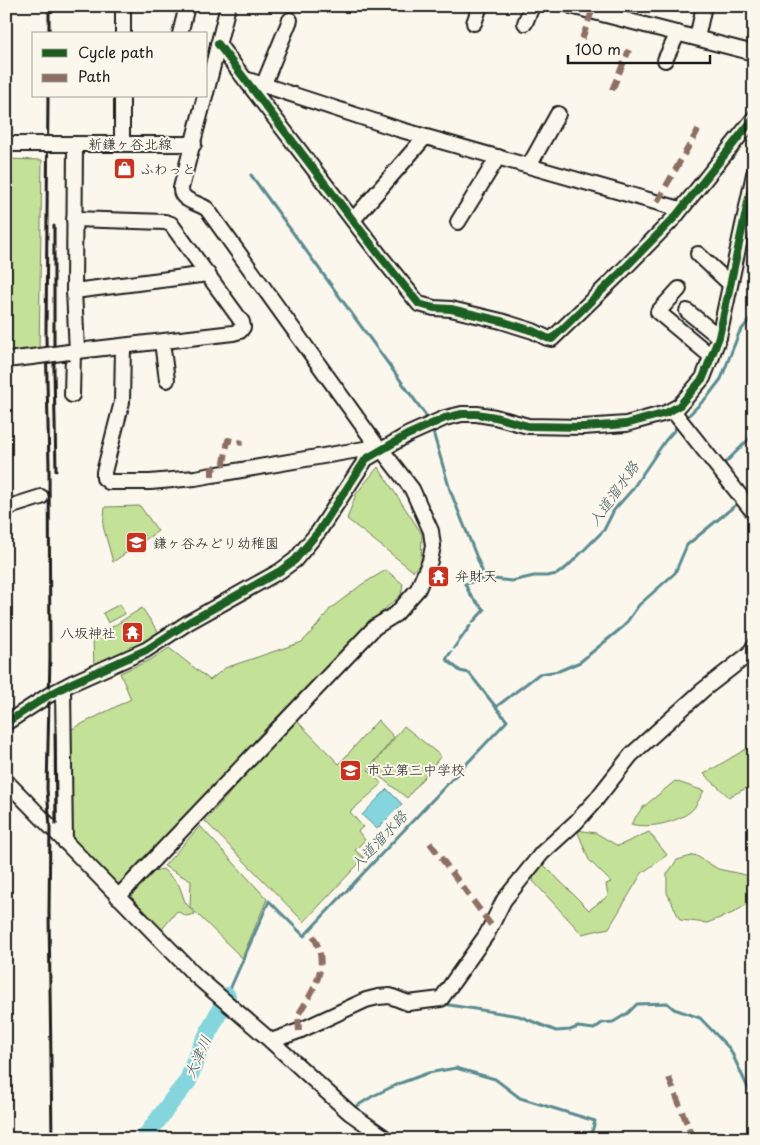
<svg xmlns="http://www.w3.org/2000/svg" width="760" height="1145" viewBox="0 0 760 1145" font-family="'Playpen Sans','Klee One',sans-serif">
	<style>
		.green { fill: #c4e198; stroke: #707e5a }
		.water { fill: #84d5dd; stroke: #5a8b90 }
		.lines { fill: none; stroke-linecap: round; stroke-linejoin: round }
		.stream { stroke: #5a8b90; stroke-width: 3 }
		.river { stroke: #84d5dd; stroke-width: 18 }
		.minor-casing { stroke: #1c1c1c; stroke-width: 18 }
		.minor { stroke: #fbf7ec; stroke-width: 14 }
		.rail { stroke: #1c1c1c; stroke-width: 3 }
		.minor-bridge-casing { stroke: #1c1c1c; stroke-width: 18; stroke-linecap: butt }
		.minor-bridge { stroke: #fbf7ec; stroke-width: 14 }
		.quiet { stroke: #8d6e63; stroke-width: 6; stroke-dasharray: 12 6; stroke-linecap: butt }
		.cycleway-casing { stroke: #fbf7ec; stroke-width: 11 }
		.cycleway { stroke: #1b5e20; stroke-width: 8 }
		.labels { text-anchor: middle; stroke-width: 4; stroke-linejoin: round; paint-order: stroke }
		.street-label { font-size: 14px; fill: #1c1c1c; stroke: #fbf7ec }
		.poi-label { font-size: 14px; fill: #1c1c1c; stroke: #fbf7ec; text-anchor: start }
		.water-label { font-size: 15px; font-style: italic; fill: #405d60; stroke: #fbf7ec }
	</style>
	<rect width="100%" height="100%" fill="#fbf7ec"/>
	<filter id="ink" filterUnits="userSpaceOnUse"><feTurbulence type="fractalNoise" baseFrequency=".02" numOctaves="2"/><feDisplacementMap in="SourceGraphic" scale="10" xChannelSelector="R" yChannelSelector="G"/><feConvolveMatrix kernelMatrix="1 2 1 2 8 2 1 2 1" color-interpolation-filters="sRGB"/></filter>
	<g filter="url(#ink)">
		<!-- green -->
		<g class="green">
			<polygon points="6,159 42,160 39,352 6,356"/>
			<polygon points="378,467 422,534 421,563 413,571 347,519 356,494"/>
			<polygon points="140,506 158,531 113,562 103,526 105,507"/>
			<polygon points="386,570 403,584 401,595 362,629 332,662 265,729 129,880 117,888 69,839 68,731 131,699 120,673 150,660 169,648 210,680 225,668 302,642 316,627 330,609 361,585"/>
			<polygon points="120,604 125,614 108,623 103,613"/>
			<polygon points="142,608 161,636 94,666 93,639"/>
			<polygon points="295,719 339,764 378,720 394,737 368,770 382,784 350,812 363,827 358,831 365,840 355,850 364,858 304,922 205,821"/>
			<polygon points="404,726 441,756 407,798 370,769"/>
			<polygon points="746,749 754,754 754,784 729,797 704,774"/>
			<path d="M675 781 704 791C700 797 696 807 691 811 676 823 648 829 631 824L642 808Z"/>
			<polygon points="200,826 267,899 242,958 190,907 191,881 164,866"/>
			<polygon points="577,830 596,833 618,846 649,832 667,855 642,873 609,928 582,934 533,881 535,870 542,863 589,910 608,896 606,884 611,882 589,860"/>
			<polygon points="695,855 718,869 750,876 754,875 754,900 733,913 707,923 680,920 667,893 667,874 677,860"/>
			<polygon points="163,869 179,885 185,902 195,914 186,916 177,911 159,933 123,897 145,873"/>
		</g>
		<!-- water -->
		<polygon class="water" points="387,789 402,804 377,829 362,815"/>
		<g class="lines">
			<!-- stream -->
			<g class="stream">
				<polyline points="251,175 427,417"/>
				<polyline points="686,418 708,396 721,379 739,333 754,314"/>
				<polyline points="433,432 450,490 485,578"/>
				<polyline points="724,464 754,434"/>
				<polyline points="473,622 484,610 471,596 465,584 485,578 512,581 534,576 547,576 557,574 567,567 604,530 614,510 631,491 665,441 678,426"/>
				<polyline points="454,648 470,626"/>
				<polyline points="496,707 539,674 559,671 580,662 624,626 639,605 675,573 687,545 737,504"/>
				<polyline points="229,997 227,996 269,901 304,936 507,721 469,673 460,671 446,659 451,652"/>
				<polyline points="443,1004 519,1016 556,1031 570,1030 578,1027 594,1029 602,1023 613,1022 628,1013 637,1004 667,1003 674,1009 700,1018 730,1049 748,1088 754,1095"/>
				<polyline points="352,1109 373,1096 398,1084 428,1073 456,1068 495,1079 520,1098 595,1121 590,1139"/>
			</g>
			<!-- river -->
			<polyline class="river" points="144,1139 171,1102 188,1081 197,1055 227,996"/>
			<defs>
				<g id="minor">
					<polyline points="123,6 123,34"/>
					<polyline points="571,6 754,53"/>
					<polyline points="474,23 480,6"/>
					<polyline points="525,23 532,6"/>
					<polyline points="180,34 187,6"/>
					<polyline points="697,38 704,6"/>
					<polyline points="218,44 381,257 419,304 434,308 451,309 501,321 533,331 547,338 552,339 620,273 675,217 754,118"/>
					<polyline points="665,60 678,33"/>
					<polyline points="248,80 398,129 680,209"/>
					<polyline points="263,86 290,20"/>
					<polyline points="206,93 228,6"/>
					<path d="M205 96 181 188C180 201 197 202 207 209L380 450"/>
					<polyline points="6,144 40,144"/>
					<polyline points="67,144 194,144"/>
					<polyline points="75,144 74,291 77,351"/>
					<polyline points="122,144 122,96"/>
					<polyline points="529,166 558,114"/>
					<polyline points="353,220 425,137"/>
					<polyline points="458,222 498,157"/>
					<polyline points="698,254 730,284"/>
					<polyline points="679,289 658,312 712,357"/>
					<polyline points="74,291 208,274"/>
					<polyline points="687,311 719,337"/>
					<polyline points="162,342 167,380"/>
					<polyline points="123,347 122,402 104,472 104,478 109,482 150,482 195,478 364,449 380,450"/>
					<polyline points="69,352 233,333 240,331 243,327 242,322 171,224 165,222 74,219"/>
					<polyline points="6,360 32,357"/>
					<polyline points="72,395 73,352"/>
					<polyline points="673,411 754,513"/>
					<polyline points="6,508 41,497"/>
					<polyline points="63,689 65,842"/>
					<polyline points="6,723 49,695 72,683 146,650 189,622 280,571 295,560 319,531 366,459 407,435 445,418 462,414 477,414 495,417 528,426 583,427 626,424 666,413 679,406 703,378 719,337 754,174"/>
					<polyline points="6,781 196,976 271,1041 350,1113 387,1139"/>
					<polyline points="118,897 375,627 396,614 418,589 430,561 433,546 431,531 412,489 381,449"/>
					<polyline points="271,1041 299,1031 366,1000 378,997 390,996 408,1003 441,999 487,934 504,900 542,853 576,822 595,801 631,755 703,690 749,654 754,646"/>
				</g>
			</defs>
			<!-- minor casing -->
			<use href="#minor" class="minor-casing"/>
			<!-- minor -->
			<use href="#minor" class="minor"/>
			<!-- rail -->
			<g class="rail">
				<polyline points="49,34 49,6"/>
				<polyline points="48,96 46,337 49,466 50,657 47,789 50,827 49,912 52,1139"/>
				<polyline points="54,226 54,370 56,471"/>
				<polyline points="55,734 56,824"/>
			</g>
			<defs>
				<g id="minor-bridge">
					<polyline points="40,144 67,144"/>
					<polyline points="32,357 69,352"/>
				</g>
			</defs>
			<!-- minor-bridge casing -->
			<use href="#minor-bridge" class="minor-bridge-casing"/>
			<!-- minor-bridge -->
			<use href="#minor-bridge" class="minor-bridge"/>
			<!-- quiet -->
			<g class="quiet">
				<polyline points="582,39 592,11"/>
				<polyline points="612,90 629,50"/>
				<polyline points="657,202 698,130"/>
				<polyline points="212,476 212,469 224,463 228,440 243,443"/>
				<polyline points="430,843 491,925"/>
				<path d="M299 1031 298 1015C314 989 331 966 313 936"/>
				<polyline points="669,1078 693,1139"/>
			</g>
			<defs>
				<g id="cycleway">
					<polyline points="218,44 381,257 419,304 434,308 451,309 501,321 533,331 547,338 552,339 620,273 675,217 754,118"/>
					<polyline points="6,723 49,695 72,683 146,650 189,622 280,571 295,560 319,531 366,459 407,435 445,418 462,414 477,414 495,417 528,426 583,427 626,424 666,413 679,406 703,378 719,337 754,174"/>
				</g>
			</defs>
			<!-- cycleway casing -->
			<use href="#cycleway" class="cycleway-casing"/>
			<!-- cycleway -->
			<use href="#cycleway" class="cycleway"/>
		</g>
	</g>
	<!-- icons -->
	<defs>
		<symbol id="shop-square" viewBox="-11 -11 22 22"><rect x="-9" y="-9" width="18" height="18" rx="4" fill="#c8321e" stroke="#fbf7ec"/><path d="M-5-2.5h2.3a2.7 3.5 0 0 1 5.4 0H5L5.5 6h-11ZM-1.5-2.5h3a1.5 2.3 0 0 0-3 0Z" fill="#fff"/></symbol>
		<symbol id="school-square" viewBox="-11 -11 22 22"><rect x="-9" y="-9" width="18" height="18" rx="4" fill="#c8321e" stroke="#fbf7ec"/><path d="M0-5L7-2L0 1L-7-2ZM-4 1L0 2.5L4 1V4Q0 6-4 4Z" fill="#fff"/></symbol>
		<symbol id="temple-square" viewBox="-11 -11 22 22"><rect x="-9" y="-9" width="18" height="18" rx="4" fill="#c8321e" stroke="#fbf7ec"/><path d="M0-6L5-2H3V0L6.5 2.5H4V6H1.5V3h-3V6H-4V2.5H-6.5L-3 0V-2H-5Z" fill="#fff"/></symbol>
	</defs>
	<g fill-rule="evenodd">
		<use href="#shop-square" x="112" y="156" width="25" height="25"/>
		<use href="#school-square" x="124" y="530" width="25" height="25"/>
		<use href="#temple-square" x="426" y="564" width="25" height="25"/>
		<use href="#temple-square" x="120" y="620" width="25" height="25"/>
		<use href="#school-square" x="338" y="758" width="25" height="25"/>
	</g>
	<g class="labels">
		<!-- street labels -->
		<g class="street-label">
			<text x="130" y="149">新鎌ヶ谷北線</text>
		</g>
		<!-- poi labels -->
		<g class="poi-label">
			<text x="140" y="174">ふわっと</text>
			<text x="153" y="548">鎌ヶ谷みどり幼稚園</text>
			<text x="455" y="581">弁財天</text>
			<text x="116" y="638" text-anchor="end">八坂神社</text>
			<text x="367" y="775">市立第三中学校</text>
		</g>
		<!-- water labels -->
		<g class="water-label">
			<text transform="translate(614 494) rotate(-55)" y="5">入道溜水路</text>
			<text transform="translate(379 841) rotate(-47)" y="5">入道溜水路</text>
			<text transform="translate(198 1057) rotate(-66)" y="5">大津川</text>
		</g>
	</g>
	<!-- margin -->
	<rect width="760" height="1145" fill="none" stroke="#fbf7ec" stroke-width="25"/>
	<rect x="12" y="12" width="735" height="1120" fill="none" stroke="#1c1c1c" stroke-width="2" filter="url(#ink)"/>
	<!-- legend -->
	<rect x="32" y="32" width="175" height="65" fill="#fbf7ec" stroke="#a29f99"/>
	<rect x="42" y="49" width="25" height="8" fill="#1b5e20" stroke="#a29f99"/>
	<text x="78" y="58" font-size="15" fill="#1c1c1c">Cycle path</text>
	<rect x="42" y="74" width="25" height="8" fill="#8d6e63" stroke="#a29f99"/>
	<text x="78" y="82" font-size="15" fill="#1c1c1c">Path</text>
	<!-- scale -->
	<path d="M568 55v8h142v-8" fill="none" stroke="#1c1c1c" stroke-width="2.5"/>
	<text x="575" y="55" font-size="15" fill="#1c1c1c" stroke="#fbf7ec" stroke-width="4" paint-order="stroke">100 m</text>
</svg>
